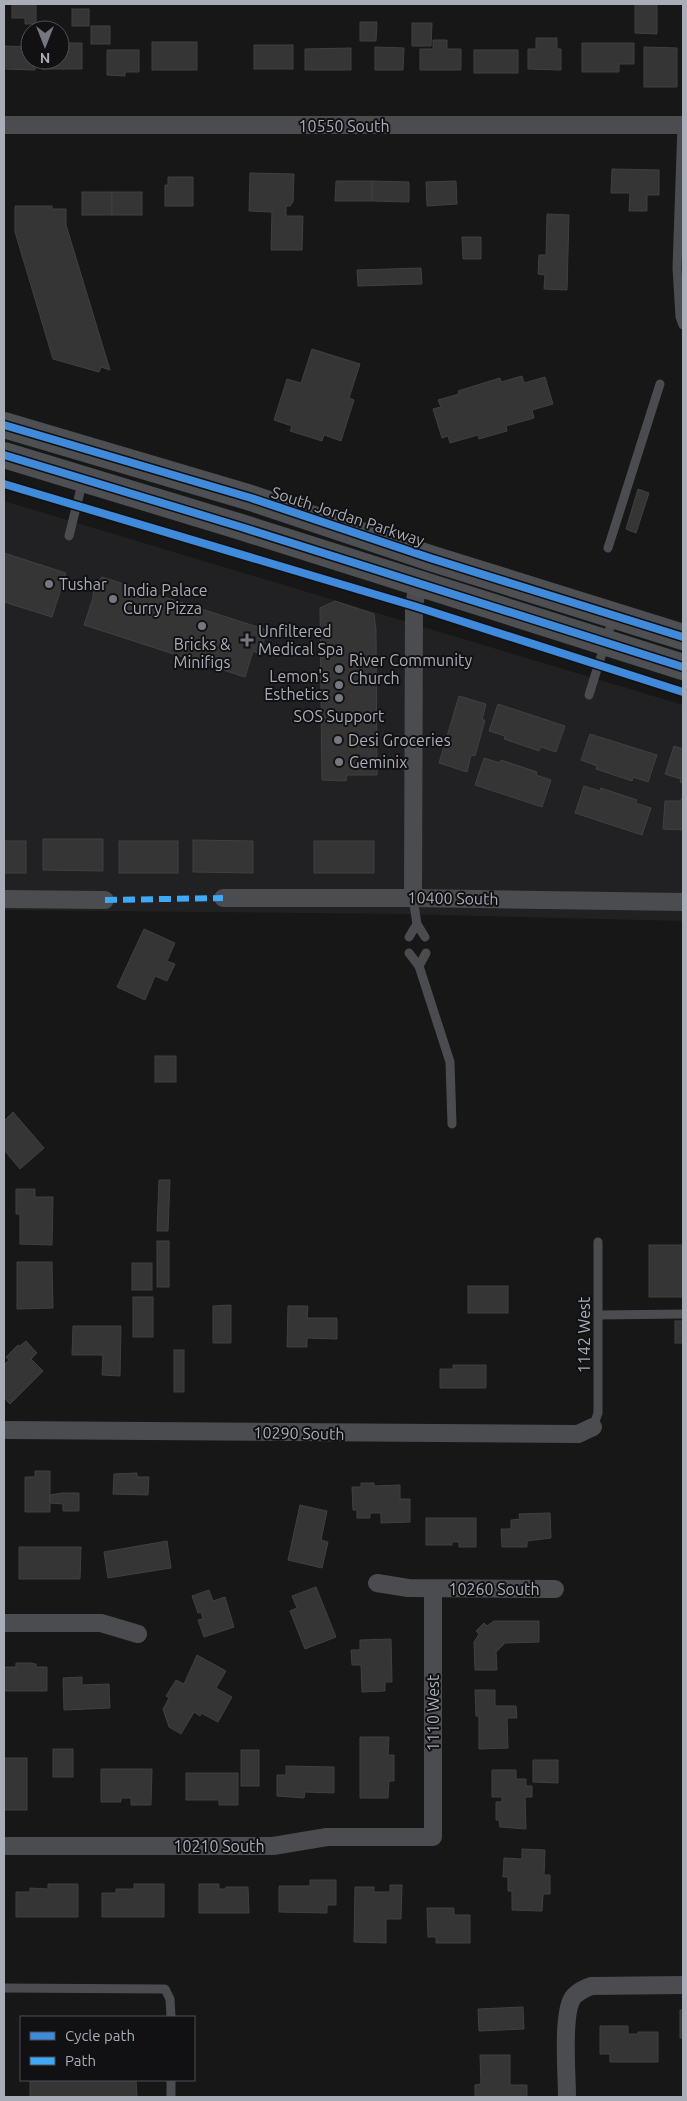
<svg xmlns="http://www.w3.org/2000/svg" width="687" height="2101" viewBox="0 0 687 2101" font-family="Ubuntu,sans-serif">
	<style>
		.built { fill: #212123 }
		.building { fill: #353536; stroke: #3f4043 }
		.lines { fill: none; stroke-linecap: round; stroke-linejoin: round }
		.service { stroke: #4b4c50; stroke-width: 9 }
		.minor { stroke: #4b4c50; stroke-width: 18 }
		.primary { stroke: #4d4f52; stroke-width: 26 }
		.quiet { stroke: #3fa9f5; stroke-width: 6; stroke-dasharray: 12 6; stroke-linecap: butt }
		.cycleway-casing { stroke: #111113; stroke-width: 11 }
		.cycleway { stroke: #408adc; stroke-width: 8 }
		.poi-dot { fill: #757880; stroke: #111113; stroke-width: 2 }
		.labels { text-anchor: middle; stroke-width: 4; stroke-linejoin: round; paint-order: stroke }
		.street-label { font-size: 16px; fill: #a8adb8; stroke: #111113 }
		.poi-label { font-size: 16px; fill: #a8adb8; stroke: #111113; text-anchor: start }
	</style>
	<rect width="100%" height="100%" fill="#171717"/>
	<!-- built -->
	<polygon class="built" points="4,501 683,705 683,921 402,914 4,910"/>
	<!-- building -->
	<g class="building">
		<polygon points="12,4 36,4 36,24 25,24 25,18 12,18"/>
		<polygon points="635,4 657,4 657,34 635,33"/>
		<rect x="72" y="9" width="17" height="17"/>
		<polygon points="360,22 377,22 376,41 360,41"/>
		<polygon points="412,23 432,23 431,46 412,46"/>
		<rect x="91" y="26" width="19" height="18"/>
		<polygon points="536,38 557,38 557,49 561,49 561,70 528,69 528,49 536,49"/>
		<polygon points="433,40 447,40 447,49 461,49 461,70 420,70 420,49 433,49"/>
		<rect x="152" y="42" width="45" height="28"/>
		<polygon points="60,43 82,43 82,69 42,69 42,60 60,60"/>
		<polygon points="582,43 634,43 634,64 619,64 619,72 582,72"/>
		<rect x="254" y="45" width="39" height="24"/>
		<polygon points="4,46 30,47 30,60 36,60 35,70 4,69"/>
		<polygon points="375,47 404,48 403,70 375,70"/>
		<polygon points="644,47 677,48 677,87 644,87"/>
		<polygon points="351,48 351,70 305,70 305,49"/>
		<polygon points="107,50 139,50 139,72 125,72 125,76 107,75"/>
		<rect x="474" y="50" width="44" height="23"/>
		<polygon points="612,169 659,170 659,195 647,195 647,211 629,211 630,193 611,193"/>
		<polygon points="250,173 294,174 293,202 290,206 286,206 286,216 303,216 302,250 271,250 272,212 249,211"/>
		<polygon points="168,177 193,177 193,206 165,206 165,185 168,185"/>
		<polygon points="336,181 372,181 372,201 335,201"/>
		<polygon points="372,181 409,182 409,202 372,201"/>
		<polygon points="456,181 457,204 427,206 426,182"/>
		<rect x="82" y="192" width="30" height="23"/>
		<rect x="112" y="192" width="30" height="23"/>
		<polygon points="15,206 52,206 52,209 66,209 66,225 110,370 101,367 99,372 53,359 15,232"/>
		<polygon points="547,214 569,215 567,290 544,289 545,275 538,274 539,255 546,255"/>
		<polygon points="462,237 481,237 481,259 463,259"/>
		<polygon points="421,268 422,284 358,286 357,270"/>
		<polygon points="312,349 360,364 349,398 354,400 341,441 324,435 322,441 290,431 292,426 274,420 287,379 301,383"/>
		<polygon points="522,376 524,383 545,377 553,404 532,410 534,418 506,426 507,431 479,439 478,435 450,443 448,436 442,438 433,409 441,407 438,400 459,394 458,391 500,378 501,382"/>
		<polygon points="638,489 649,493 636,533 626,529"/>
		<polygon points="4,553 66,573 52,617 4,602"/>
		<polygon points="102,577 267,630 260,654 253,651 245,677 84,625 93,598 94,585"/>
		<polygon points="335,601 374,614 376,630 377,775 347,775 346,781 322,780 320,608"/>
		<polygon points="459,696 486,704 482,720 485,720 475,756 471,755 467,772 439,763"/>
		<polygon points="498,704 565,726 556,752 541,747 539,751 504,739 505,736 489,731"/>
		<polygon points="590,734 657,755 648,782 633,777 632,781 596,769 597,766 581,760"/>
		<polygon points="674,746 683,749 683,783 680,782 681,779 665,774"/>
		<polygon points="484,758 500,763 501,760 537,772 536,775 551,780 542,807 475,785"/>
		<polygon points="584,786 600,791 601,788 637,800 635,803 651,808 642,835 575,813"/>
		<polygon points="682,798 683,798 683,830 663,829 665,801 681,801"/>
		<polygon points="43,839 103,839 103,871 43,870"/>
		<polygon points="193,840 253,841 253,873 193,872"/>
		<rect x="4" y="841" width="22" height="32"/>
		<rect x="119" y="841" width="59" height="32"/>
		<rect x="314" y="841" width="60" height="32"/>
		<polygon points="144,929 175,943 167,961 175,964 167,981 155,976 145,1000 117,987"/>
		<rect x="155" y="1056" width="21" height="26"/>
		<polygon points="13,1112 44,1148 20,1169 4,1150 4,1121"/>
		<polygon points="159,1180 170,1180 168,1231 157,1231"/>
		<polygon points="16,1189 35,1189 35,1197 53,1197 52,1245 20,1244 20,1214 16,1214"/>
		<rect x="157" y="1241" width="12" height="46"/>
		<rect x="649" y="1245" width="34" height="52"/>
		<polygon points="17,1262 52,1262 53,1308 17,1309"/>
		<rect x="132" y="1263" width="20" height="27"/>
		<rect x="468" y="1286" width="40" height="27"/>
		<rect x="133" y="1297" width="20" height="40"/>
		<polygon points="231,1305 231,1343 213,1343 213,1306"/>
		<polygon points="288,1306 308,1306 307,1318 337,1318 337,1339 307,1338 307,1347 287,1347"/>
		<rect x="675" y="1321" width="8" height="22"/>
		<polygon points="73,1326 121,1326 120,1376 102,1375 103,1355 72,1355"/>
		<polygon points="26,1341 37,1353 31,1359 43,1371 10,1404 4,1398 4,1365 9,1360 6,1357 18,1345 20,1346"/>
		<rect x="174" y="1350" width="10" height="42"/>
		<polygon points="453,1365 486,1365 486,1388 440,1388 440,1369 453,1369"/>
		<polygon points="35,1471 50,1471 50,1512 25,1512 25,1477 35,1477"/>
		<polygon points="137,1473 137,1477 149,1477 148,1495 113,1494 114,1474"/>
		<polygon points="361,1483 374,1483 374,1486 400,1485 400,1499 410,1499 410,1522 381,1523 381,1513 370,1513 370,1518 357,1518 357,1510 353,1510 352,1487 361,1487"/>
		<polygon points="62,1493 79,1493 79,1511 63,1511 63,1504 50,1503 50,1495"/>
		<polygon points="300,1505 327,1511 321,1540 328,1542 322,1568 288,1560"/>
		<polygon points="550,1513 551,1538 527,1541 527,1547 502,1547 501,1529 511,1529 511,1520 520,1519 519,1514"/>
		<polygon points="426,1518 476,1518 476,1547 459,1547 459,1542 452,1542 452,1545 426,1545"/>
		<polygon points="167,1541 171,1568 108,1578 104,1552"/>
		<polygon points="19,1547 81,1547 80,1579 19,1579"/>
		<polygon points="316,1587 336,1637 305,1649 290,1611 297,1608 292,1596"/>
		<polygon points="209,1590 213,1601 225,1597 234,1627 204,1637 198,1620 203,1619 201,1612 198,1613 192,1596"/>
		<polygon points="494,1621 539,1621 539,1642 505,1643 496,1652 497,1670 475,1670 474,1642 479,1634 476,1631 484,1623 487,1626"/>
		<polygon points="391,1639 392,1682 385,1682 385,1691 362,1692 361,1665 352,1665 351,1650 360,1650 360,1640"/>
		<polygon points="197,1655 226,1671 216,1688 232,1697 218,1722 201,1713 200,1716 194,1712 181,1734 169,1727 163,1709 169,1698 166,1696 176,1680 184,1684"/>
		<polygon points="16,1663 30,1663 36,1664 36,1667 47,1667 47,1691 4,1691 4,1667 16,1667"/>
		<polygon points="82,1677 82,1685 109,1684 110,1708 64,1710 63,1678"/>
		<polygon points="475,1690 495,1690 495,1706 516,1706 517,1718 507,1718 508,1748 479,1749 479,1716 476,1716"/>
		<polygon points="360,1737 389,1737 388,1755 394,1755 394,1781 389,1781 388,1798 360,1798"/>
		<rect x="53" y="1749" width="20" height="28"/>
		<rect x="241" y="1750" width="18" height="36"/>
		<rect x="4" y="1758" width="23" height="52"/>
		<polygon points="533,1760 558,1760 558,1783 533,1782"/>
		<polygon points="286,1766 334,1767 334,1793 305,1792 304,1798 277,1796 277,1775 286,1775"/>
		<polygon points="101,1769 152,1769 151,1805 131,1805 131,1798 121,1798 121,1802 101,1802"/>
		<polygon points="492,1770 516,1770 516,1779 526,1779 526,1786 532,1786 532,1797 525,1797 526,1829 500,1827 499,1820 496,1820 496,1802 502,1802 502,1797 492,1797"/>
		<polygon points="186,1773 238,1773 238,1805 219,1805 219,1800 186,1800"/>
		<polygon points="522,1849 545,1850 544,1875 550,1875 550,1894 543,1894 542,1911 512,1910 512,1891 508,1891 508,1877 503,1877 504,1858 522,1859"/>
		<polygon points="310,1880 336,1880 336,1905 327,1905 327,1913 279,1912 279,1886 310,1886"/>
		<polygon points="48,1884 78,1884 78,1917 16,1917 16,1892 30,1892 30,1888 48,1889"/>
		<polygon points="134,1884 164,1884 164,1917 102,1917 102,1893 116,1893 116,1889 134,1889"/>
		<polygon points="199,1884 219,1884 219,1889 226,1889 226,1887 248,1887 249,1913 199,1913"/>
		<polygon points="390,1885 402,1885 401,1919 386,1919 386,1943 354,1942 355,1887 374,1887 374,1892 390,1892"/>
		<polygon points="427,1908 454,1908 454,1915 470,1915 470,1943 436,1943 436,1937 428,1937"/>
		<polygon points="523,2007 524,2029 479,2031 478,2009"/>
		<rect x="680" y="2010" width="3" height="28"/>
		<polygon points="600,2026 628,2026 628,2034 638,2034 638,2032 658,2032 658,2062 610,2062 610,2054 600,2054"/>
		<polygon points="480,2055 510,2055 510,2085 527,2085 527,2097 475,2097 475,2085 481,2084"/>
		<polygon points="30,2080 136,2080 137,2097 30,2097"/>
	</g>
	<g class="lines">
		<!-- service -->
		<g class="service">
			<polyline points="682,125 677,268 680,317 683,325"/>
			<polyline points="69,536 83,480"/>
			<polyline points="608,548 660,384"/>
			<polyline points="589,695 613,618"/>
			<polyline points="413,898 417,924 425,937"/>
			<polyline points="409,937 417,924"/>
			<polyline points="409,953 419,966 426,953"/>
			<polyline points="419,966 450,1062 452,1124"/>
			<polyline points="599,1315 683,1314"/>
			<polyline points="593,1427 598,1413 598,1242"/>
			<polyline points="4,1988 165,1989 170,1999 171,2017"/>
			<polyline points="171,2080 171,2097"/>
		</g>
		<!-- minor -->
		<g class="minor">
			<polyline points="4,125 683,125"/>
			<polyline points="223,898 413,898 683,902"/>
			<polyline points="413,898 414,606 418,583"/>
			<polyline points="4,899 105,900"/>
			<polyline points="4,1430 578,1434 593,1427"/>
			<polyline points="377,1583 408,1588 555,1589"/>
			<polyline points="4,1623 101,1623 138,1634"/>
			<polyline points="4,1846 273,1846 327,1837 433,1837 433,1589"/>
			<path d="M567 2097C567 2075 562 2017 572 1999 576 1992 584 1989 591 1986L683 1985"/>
		</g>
		<!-- primary -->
		<g class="primary">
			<polyline points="4,425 251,498 430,558 683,637"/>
			<polyline points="4,455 241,527 683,667"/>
		</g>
		<!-- quiet -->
		<polyline class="quiet" points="105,900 223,898"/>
		<defs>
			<g id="cycleway">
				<polyline points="4,425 251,498 430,558 683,637"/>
				<polyline points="4,455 241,527 683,667"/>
				<polyline points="4,484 414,606 683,692"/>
			</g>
		</defs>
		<!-- cycleway casing -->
		<use href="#cycleway" class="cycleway-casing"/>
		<!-- cycleway -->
		<use href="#cycleway" class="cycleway"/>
	</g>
	<!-- markers -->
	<g class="poi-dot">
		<circle cx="49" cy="584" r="5"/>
		<circle cx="113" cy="599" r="5"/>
		<circle cx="202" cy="626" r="5"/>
		<path d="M244.5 632.5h5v5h5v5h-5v5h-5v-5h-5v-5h5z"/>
		<circle cx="339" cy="669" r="5"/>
		<circle cx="339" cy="685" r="5"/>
		<circle cx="339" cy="698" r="5"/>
		<circle cx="338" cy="740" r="5"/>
		<circle cx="339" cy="762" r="5"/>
	</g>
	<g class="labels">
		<!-- street labels -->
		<g class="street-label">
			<text x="344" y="132">10550 South</text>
			<text transform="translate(348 516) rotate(18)" y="6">South Jordan Parkway</text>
			<text transform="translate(453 898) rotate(1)" y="6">10400 South</text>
			<text transform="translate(584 1335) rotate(-90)" y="6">1142 West</text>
			<text transform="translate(299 1433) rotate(1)" y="6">10290 South</text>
			<text x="494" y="1595">10260 South</text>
			<text transform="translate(433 1713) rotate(-90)" y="6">1110 West</text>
			<text x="219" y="1852">10210 South</text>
		</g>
		<!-- poi labels -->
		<g class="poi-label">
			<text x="59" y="590">Tushar</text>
			<text x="123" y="596">India Palace<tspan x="123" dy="18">Curry Pizza</tspan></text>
			<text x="258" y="637">Unfiltered<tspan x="258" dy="18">Medical Spa</tspan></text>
			<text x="202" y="650" text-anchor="middle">Bricks &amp;<tspan x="202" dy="18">Minifigs</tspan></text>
			<text x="349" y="666">River Community<tspan x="349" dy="18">Church</tspan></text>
			<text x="329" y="682" text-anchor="end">Lemon's<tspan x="329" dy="18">Esthetics</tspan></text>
			<text x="339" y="722" text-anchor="middle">SOS Support</text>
			<text x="348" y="746">Desi Groceries</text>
			<text x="349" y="768">Geminix</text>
		</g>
	</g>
	<!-- border -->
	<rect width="687" height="2101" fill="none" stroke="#a8adb8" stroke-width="10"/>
	<!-- legend -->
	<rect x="20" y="2016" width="175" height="65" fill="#111113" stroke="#4d4f55"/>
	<rect x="30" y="2032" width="25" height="8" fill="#408adc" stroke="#4d4f55"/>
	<text x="65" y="2041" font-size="15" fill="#a8adb8">Cycle path</text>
	<rect x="30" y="2057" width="25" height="8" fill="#3fa9f5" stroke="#4d4f55"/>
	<text x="65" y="2066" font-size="15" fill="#a8adb8">Path</text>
	<!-- north arrow -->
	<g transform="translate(45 45) rotate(180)"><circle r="24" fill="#111113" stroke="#4d4f55"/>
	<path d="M0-4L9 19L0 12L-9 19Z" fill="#757880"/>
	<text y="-8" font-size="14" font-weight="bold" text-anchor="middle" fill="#a8adb8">N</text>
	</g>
</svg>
